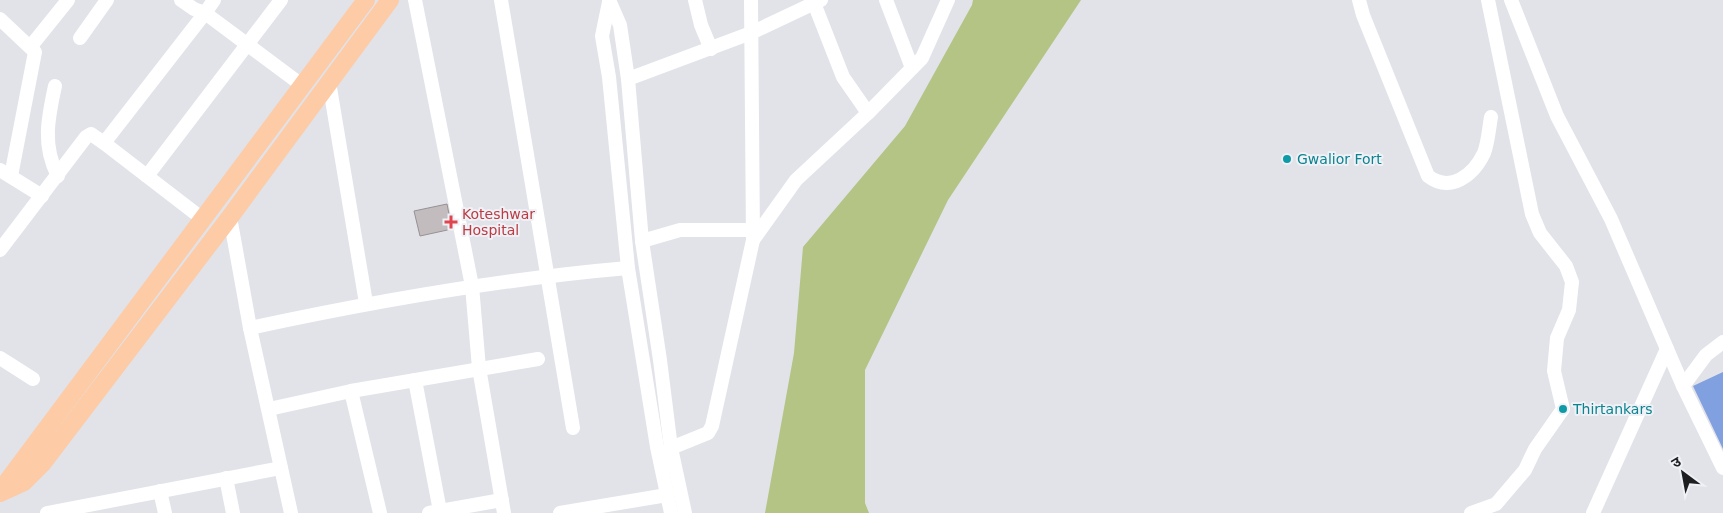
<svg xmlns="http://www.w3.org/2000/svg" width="1723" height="513" viewBox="0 0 1723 513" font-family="'DejaVu Sans','Noto Sans Devanagari',sans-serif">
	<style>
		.green { fill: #b3c484 }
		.water { fill: #80a0e0 }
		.building { fill: #c2bcbe; stroke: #979193 }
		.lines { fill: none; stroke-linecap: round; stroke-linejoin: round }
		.minor { stroke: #fff; stroke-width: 14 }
		.major { stroke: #fdcba6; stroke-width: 18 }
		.culture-dot { fill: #0f9aa8; stroke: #eef1f6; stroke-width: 2 }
		.health-dot { fill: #e0444e; stroke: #eef1f6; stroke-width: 2 }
		.labels { text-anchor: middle; stroke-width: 4; stroke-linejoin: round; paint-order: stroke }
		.culture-label { font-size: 14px; fill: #0d838f; stroke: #eef1f6; text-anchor: start }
		.health-label { font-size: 14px; fill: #be3a42; stroke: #eef1f6; text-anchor: start }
	</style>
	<rect width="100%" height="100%" fill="#e1e3e9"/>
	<!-- green -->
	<polygon class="green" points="973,0 1081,0 948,200 865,370 865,503 869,513 765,513 794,353 803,247 905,126 972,5"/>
	<!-- water -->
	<polygon class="water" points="1723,372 1723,449 1693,386"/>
	<!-- building -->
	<polygon class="building" points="447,204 452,229 420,236 414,211"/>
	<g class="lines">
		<!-- minor -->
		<g class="minor">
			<polyline points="181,0 194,9 205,13 214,0"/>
			<polyline points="415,0 472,286 479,368 504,513"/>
			<polyline points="501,0 573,428"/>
			<polyline points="609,0 620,25 628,79 642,241 660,360 671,448 685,513"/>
			<polyline points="695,0 701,25 711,49"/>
			<polyline points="886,0 912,68"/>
			<path d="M1359 0 1363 15 1428 176C1450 193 1473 176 1484 153 1488 143 1489 128 1491 117"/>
			<polyline points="1511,0 1557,116 1611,219 1683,386 1723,468"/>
			<polyline points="609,2 602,36 609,77 628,268 657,447 671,513"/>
			<polyline points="0,19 35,52 11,176"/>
			<polyline points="80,38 107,0"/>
			<polyline points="31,46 68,0"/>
			<polyline points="628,79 751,33 821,0"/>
			<polyline points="329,82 366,303"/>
			<path d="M55 86C48 118 42 146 58 176"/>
			<polyline points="868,113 922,58 948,0"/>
			<polyline points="0,170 42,196"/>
			<polyline points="147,176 281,0"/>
			<polyline points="230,217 250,328 291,513"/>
			<polyline points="204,220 104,143 205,13 303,86"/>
			<polyline points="753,240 796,180 868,113 843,77 814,3"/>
			<polyline points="642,241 680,230 753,230"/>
			<polyline points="0,250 86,137 91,134 104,143"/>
			<path d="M250 328C375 301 500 279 628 268"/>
			<polyline points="0,358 33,379"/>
			<polyline points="415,380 440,511"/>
			<polyline points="1683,386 1706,355 1723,342"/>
			<polyline points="351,391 380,513"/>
			<polyline points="269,409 351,391 538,359"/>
			<polyline points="671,448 708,433 712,426 753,240 751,0"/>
			<polyline points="226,478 233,513"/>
			<polyline points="160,491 165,513"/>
			<polyline points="47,513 281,468"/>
			<polyline points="429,513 502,500"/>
			<polyline points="560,513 667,495"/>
			<polyline points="1471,513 1496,504 1525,470 1535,449 1563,409 1554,371 1557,338 1569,310 1572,282 1566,266 1540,233 1532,214 1488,0"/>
			<polyline points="1593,513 1667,349"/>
		</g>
		<!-- major -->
		<g class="major">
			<polyline points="0,491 366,0"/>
			<polyline points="0,493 24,482 42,464 230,217 390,0"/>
		</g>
	</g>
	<!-- markers -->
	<g class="culture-dot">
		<circle cx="1287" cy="159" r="5"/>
		<circle cx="1563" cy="409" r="5"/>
	</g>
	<path class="health-dot" d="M448.5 214.5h5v5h5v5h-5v5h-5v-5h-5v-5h5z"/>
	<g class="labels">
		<!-- culture labels -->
		<g class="culture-label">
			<text x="1297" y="164">Gwalior Fort</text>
			<text x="1573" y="414">Thirtankars</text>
		</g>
		<!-- health labels -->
		<g class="health-label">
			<text x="462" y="219">Koteshwar<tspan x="462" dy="16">Hospital</tspan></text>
		</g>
	</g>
	<!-- north arrow -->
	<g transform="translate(1683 473) rotate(328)" stroke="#eef1f6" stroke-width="4" paint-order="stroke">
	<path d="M0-4L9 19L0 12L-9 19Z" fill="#1e1f21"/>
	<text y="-8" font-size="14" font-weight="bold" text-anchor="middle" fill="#1e1f21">उ</text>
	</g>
</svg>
